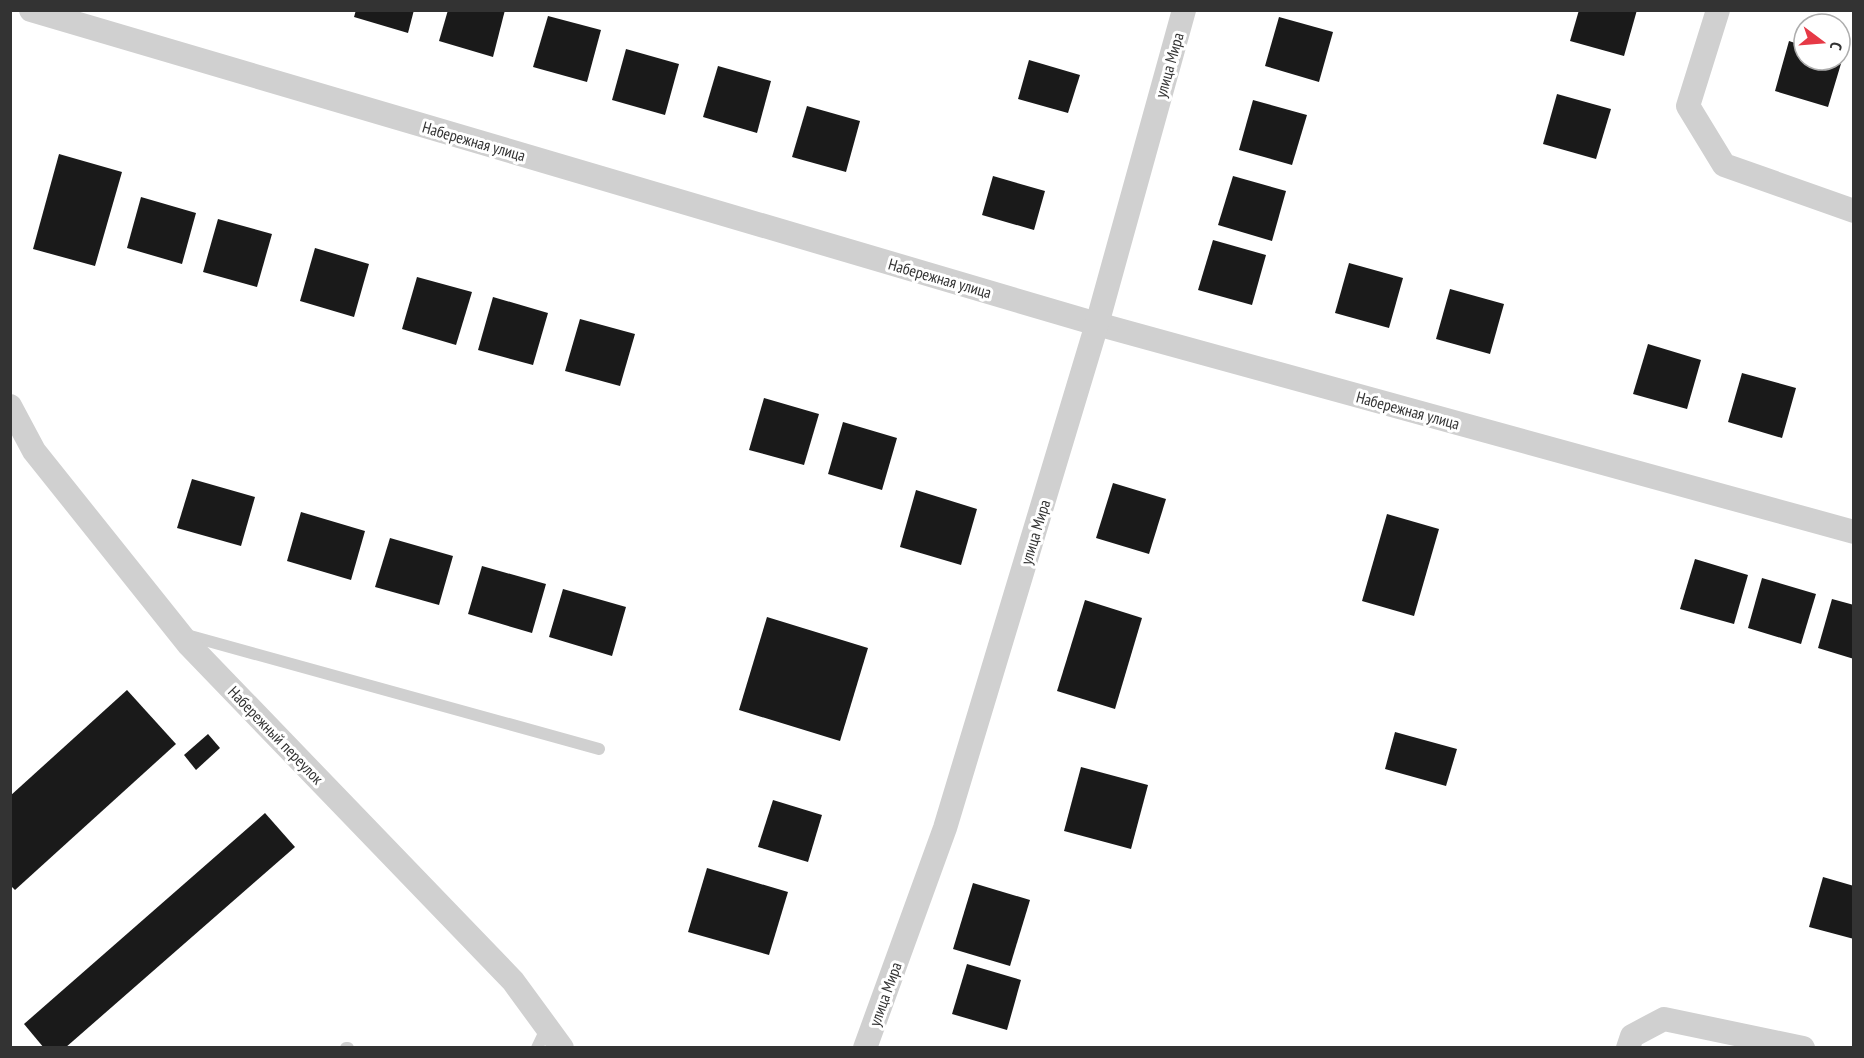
<svg xmlns="http://www.w3.org/2000/svg" width="1864" height="1058" viewBox="0 0 1864 1058" font-family="'PT Sans Narrow',sans-serif">
	<style>
		.building { fill: #1a1a1a }
		.lines { fill: none; stroke-linecap: round; stroke-linejoin: round }
		.service { stroke: #d0d0d0; stroke-width: 12 }
		.minor { stroke: #d0d0d0; stroke-width: 24 }
		.labels { text-anchor: middle; stroke-width: 6; stroke-linejoin: round; paint-order: stroke }
		.street-label { font-size: 16px; fill: #333; stroke: #fff }
	</style>
	<rect width="100%" height="100%" fill="#fff"/>
	<!-- building -->
	<g class="building">
		<polygon points="356,10 414,10 408,33 354,17"/>
		<polygon points="448,10 505,10 493,57 439,41"/>
		<polygon points="1579,10 1637,10 1624,56 1570,41"/>
		<polygon points="548,16 601,30 587,82 533,67"/>
		<polygon points="1279,17 1333,32 1319,82 1265,66"/>
		<polygon points="1789,41 1804,46 1804,60 1840,60 1840,56 1843,57 1828,107 1775,91"/>
		<polygon points="626,49 679,64 665,115 612,100"/>
		<polygon points="1029,60 1080,75 1068,113 1018,99"/>
		<polygon points="718,66 771,81 757,133 703,117"/>
		<polygon points="1557,94 1611,109 1596,159 1543,144"/>
		<polygon points="1253,100 1307,115 1292,165 1239,150"/>
		<polygon points="807,106 860,121 846,172 792,157"/>
		<polygon points="59,154 122,172 95,266 33,249"/>
		<polygon points="993,176 1045,191 1034,230 982,215"/>
		<polygon points="1233,176 1286,191 1272,241 1218,225"/>
		<polygon points="141,197 196,213 182,264 127,248"/>
		<polygon points="218,219 272,234 257,287 203,272"/>
		<polygon points="1213,240 1266,255 1252,305 1198,290"/>
		<polygon points="315,248 369,264 354,317 300,301"/>
		<polygon points="1349,263 1403,278 1389,328 1335,313"/>
		<polygon points="417,277 472,292 456,345 402,329"/>
		<polygon points="1450,289 1504,304 1490,354 1436,339"/>
		<polygon points="493,297 548,313 533,365 478,350"/>
		<polygon points="580,319 635,334 620,386 565,371"/>
		<polygon points="1648,344 1701,360 1687,409 1633,394"/>
		<polygon points="1742,373 1796,388 1782,438 1728,422"/>
		<polygon points="764,398 819,414 804,465 749,450"/>
		<polygon points="843,422 897,438 882,490 828,474"/>
		<polygon points="192,479 255,497 241,546 177,528"/>
		<polygon points="1113,483 1166,499 1149,554 1096,538"/>
		<polygon points="916,490 977,509 961,565 900,547"/>
		<polygon points="301,512 365,531 351,580 287,561"/>
		<polygon points="1387,514 1439,529 1414,616 1362,601"/>
		<polygon points="390,538 453,556 439,605 375,587"/>
		<polygon points="1695,559 1748,575 1734,624 1680,609"/>
		<polygon points="482,566 546,584 532,633 468,614"/>
		<polygon points="1762,578 1816,594 1801,644 1748,628"/>
		<polygon points="563,589 626,607 612,656 549,637"/>
		<polygon points="1832,599 1854,605 1854,659 1818,648"/>
		<polygon points="1085,600 1142,618 1115,709 1057,691"/>
		<polygon points="767,617 868,648 840,741 739,710"/>
		<polygon points="127,690 176,744 15,890 10,885 10,796"/>
		<polygon points="1395,732 1457,749 1446,786 1385,769"/>
		<polygon points="208,734 220,748 196,770 184,755"/>
		<polygon points="1081,767 1148,785 1131,849 1064,831"/>
		<polygon points="773,800 822,815 808,862 758,847"/>
		<polygon points="265,813 295,847 65,1048 44,1048 24,1024"/>
		<polygon points="707,868 788,892 769,955 688,932"/>
		<polygon points="1823,877 1854,886 1854,939 1809,927"/>
		<polygon points="973,883 1030,900 1010,966 953,949"/>
		<polygon points="967,964 1021,980 1007,1030 952,1014"/>
	</g>
	<g class="lines">
		<!-- service -->
		<g class="service">
			<polyline points="183,634 599,749"/>
			<polyline points="346,1048 348,1048"/>
			<polyline points="537,1048 547,1027"/>
		</g>
		<!-- minor -->
		<g class="minor">
			<polyline points="31,10 1097,324 1854,532"/>
			<polyline points="1718,10 1688,106 1724,165 1854,211"/>
			<polyline points="10,406 34,451 189,645 513,981 562,1048"/>
			<polyline points="865,1048 945,828 1097,324 1184,10"/>
			<polyline points="1628,1048 1632,1036 1664,1019 1803,1048"/>
		</g>
	</g>
	<g class="labels">
		<!-- street labels -->
		<g class="street-label">
			<text transform="translate(1169 65) rotate(-74)" y="6">улица Мира</text>
			<text transform="translate(474 141) rotate(16)" y="6">Набережная улица</text>
			<text transform="translate(940 278) rotate(16)" y="6">Набережная улица</text>
			<text transform="translate(1408 410) rotate(15)" y="6">Набережная улица</text>
			<text transform="translate(1035 532) rotate(-73)" y="6">улица Мира</text>
			<text transform="translate(276 735) rotate(46)" y="6">Набережный переулок</text>
			<text transform="translate(885 994) rotate(-70)" y="6">улица Мира</text>
		</g>
	</g>
	<!-- border -->
	<rect width="1864" height="1058" fill="none" stroke="#333333" stroke-width="24"/>
	<!-- north arrow -->
	<g transform="translate(1822 42) rotate(106)"><circle r="28" fill="#ffffff" stroke="#adadad" stroke-width="1.5"/>
	<path d="M0-4.5L10 22L0 15L-10 22Z" fill="#e63946"/>
	<text y="-9" font-size="16" font-weight="bold" text-anchor="middle" fill="#333333">С</text>
	</g>
</svg>
